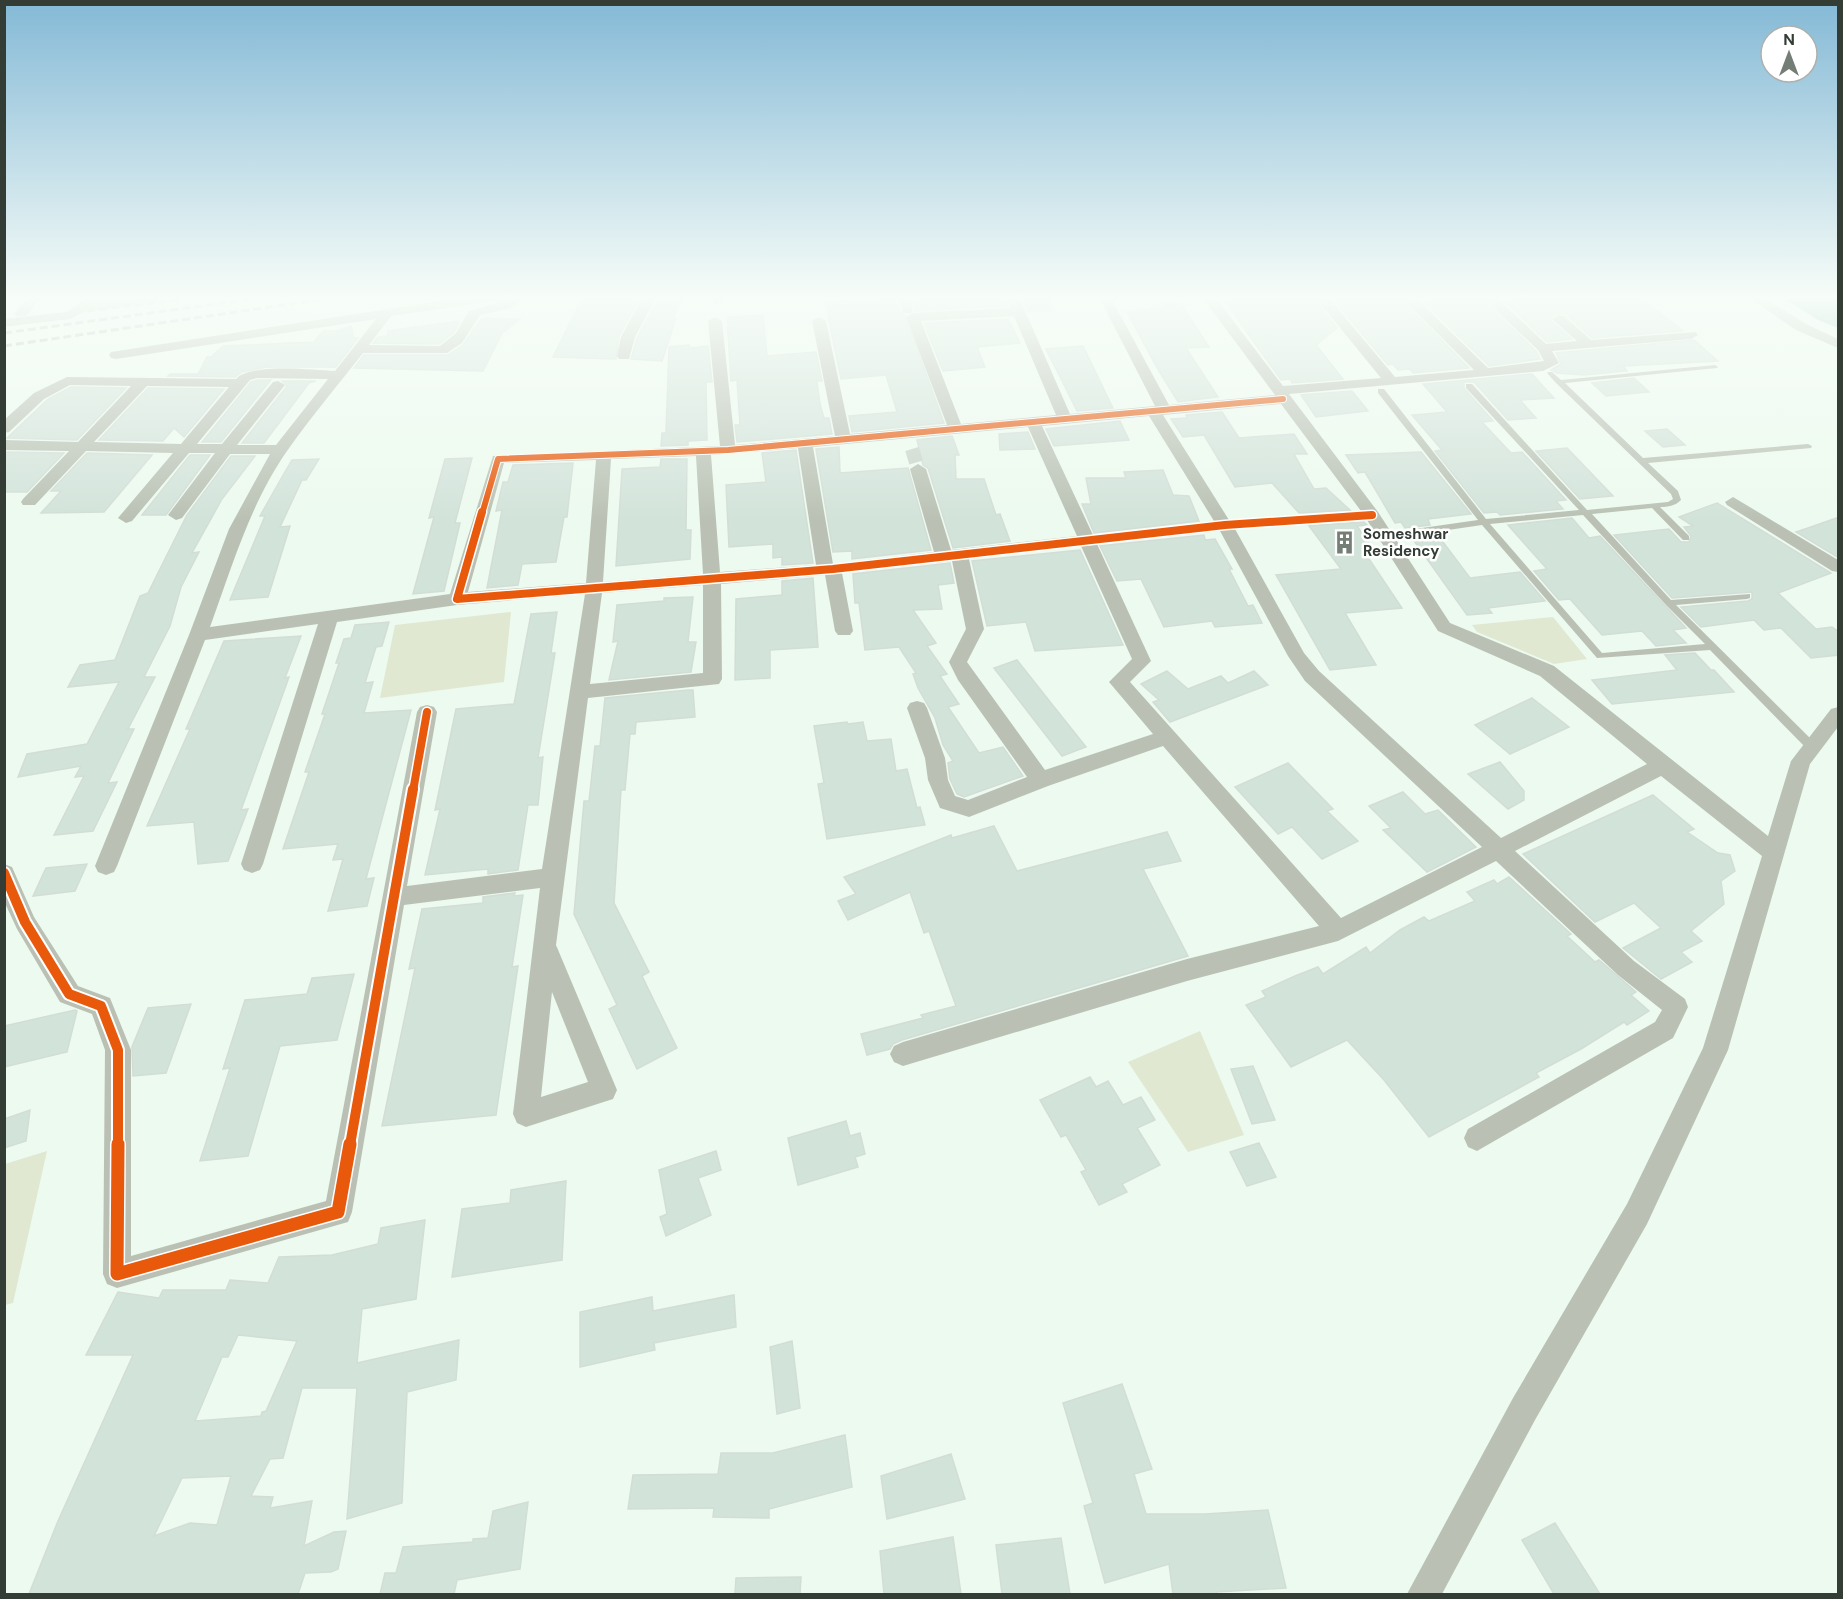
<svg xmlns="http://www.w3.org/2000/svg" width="1843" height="1599" viewBox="0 0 1843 1599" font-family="'DM Sans',sans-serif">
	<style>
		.green { fill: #e1e8d2 }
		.water { fill: #8ec0ba }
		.building { fill: #d2e3da; stroke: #d2ddd6; stroke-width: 1.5; fill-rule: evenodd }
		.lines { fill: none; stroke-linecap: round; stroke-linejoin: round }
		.street-tunnel { stroke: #c8d4ca; stroke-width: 14; stroke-dasharray: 14 8; stroke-linecap: butt }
		.lane { fill: #bac1b4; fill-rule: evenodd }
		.street { fill: #bac1b4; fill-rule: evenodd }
		.rail { stroke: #b4bcb3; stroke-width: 3; stroke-dasharray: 8 4; stroke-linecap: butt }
		.cycleway-far3-casing { stroke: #fff; stroke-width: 8 }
		.cycleway-far2-casing { stroke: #fff; stroke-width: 11 }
		.cycleway-far1-casing { stroke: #fff; stroke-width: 14 }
		.cycleway-casing { stroke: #fff; stroke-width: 16 }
		.cycleway-far3 { stroke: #e8590c; stroke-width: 6 }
		.cycleway-far2 { stroke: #e8590c; stroke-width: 8 }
		.cycleway-far1 { stroke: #e8590c; stroke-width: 10 }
		.cycleway { stroke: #e8590c; stroke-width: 13 }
		.labels { text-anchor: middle; stroke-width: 5; stroke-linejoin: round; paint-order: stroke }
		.far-poi-label { font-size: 15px; font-weight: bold; fill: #333c35; stroke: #fff; text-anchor: start }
	</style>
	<rect width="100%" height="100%" fill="#edfaef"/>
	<!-- green -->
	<g class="green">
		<polygon points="511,612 504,682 380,698 395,625"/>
		<polygon points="1553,617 1587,659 1554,664 1477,632 1472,625"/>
		<polygon points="1200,1031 1244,1135 1188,1152 1128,1062"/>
		<polygon points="47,1151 13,1303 5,1305 5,1164"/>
	</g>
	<!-- water -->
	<polygon class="water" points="1782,297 1838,297 1838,328 1818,320"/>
	<!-- building -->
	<g class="building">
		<polygon points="583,297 640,298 619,336 616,359 553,357"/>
		<polygon points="923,297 1004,297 1007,306 914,311 914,298"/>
		<polygon points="1022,297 1051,297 1051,311 1028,312"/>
		<polygon points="1222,297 1313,297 1337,328 1316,345 1343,379 1292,383 1290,379 1281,380"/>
		<polygon points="1331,297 1399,297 1469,368 1413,373 1410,369 1398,370 1393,364 1388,365"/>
		<polygon points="1419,297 1480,297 1536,351 1540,359 1489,366"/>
		<polygon points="1500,297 1640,297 1683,331 1592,338 1565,314 1559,313 1551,317 1551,321 1572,339 1547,342"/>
		<polygon points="898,298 900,313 905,315 944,423 852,432 849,416 897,412 886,375 841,379 825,301"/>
		<polygon points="658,299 682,299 673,318 676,318 662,361 631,359 637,338"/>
		<polygon points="1163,304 1181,304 1209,347 1186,348 1218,397 1178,402 1159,371 1127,312 1165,307"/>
		<polygon points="763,315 767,356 816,352 822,381 817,381 820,404 824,418 829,418 832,434 737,442 735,425 740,425 737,380 731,381 727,317"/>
		<polygon points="485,318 520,319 502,333 483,371 354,368 364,355 448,355 463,345 480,320"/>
		<polygon points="1008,319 1020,343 977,347 985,367 943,371 924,323"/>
		<polygon points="458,321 459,324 454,332 439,344 373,343 378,337 387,336 388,331"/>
		<polygon points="351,326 354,338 358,338 336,367 267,367 242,372 235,377 168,376 170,374 198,374 207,357 211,357 223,346 314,342 323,331 337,331"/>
		<polygon points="1694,340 1718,361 1623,366 1627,371 1584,375 1557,373 1551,370 1561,364 1556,353"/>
		<polygon points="689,345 690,348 708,346 712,382 706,382 707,440 688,441 688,445 661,446 662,433 666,433 669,347"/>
		<polygon points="1083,346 1113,408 1077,411 1046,349"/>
		<polygon points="1532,374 1554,398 1520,400 1536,418 1508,420 1474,382 1464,382 1464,388 1493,421 1482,422 1511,453 1522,452 1566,500 1556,501 1563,509 1500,515 1497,512 1484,513 1435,451 1442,450 1412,415 1447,412 1423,384"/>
		<polygon points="1634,378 1649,392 1606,396 1592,383"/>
		<polygon points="257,380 271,380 221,442 202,442 251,382"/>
		<polygon points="282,381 316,381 309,383 264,443 242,443 287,386"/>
		<polygon points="71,387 126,388 77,440 7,438 48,399"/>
		<polygon points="148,388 224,389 184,437 174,428 163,441 99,440"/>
		<polygon points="1352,391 1368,411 1316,417 1301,395"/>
		<polygon points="1222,412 1239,438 1294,434 1307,454 1294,454 1314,489 1326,488 1350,510 1299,513 1272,483 1235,487 1204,435 1183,437 1171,419 1187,418 1186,415"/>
		<polygon points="1120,421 1129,440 1054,446 1046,429"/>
		<polygon points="1667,429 1685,445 1663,447 1645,431"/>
		<polygon points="1028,432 1035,449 1000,450 999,434"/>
		<polygon points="952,436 959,455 955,455 956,479 984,479 996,515 1000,514 1010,541 953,548 928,468 923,465 917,440"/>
		<polygon points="839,447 840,473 908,468 931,550 852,559 852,551 833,552 816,449"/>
		<polygon points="1567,448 1613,496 1580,499 1536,451"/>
		<polygon points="796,450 813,563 782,565 782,557 773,558 773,544 729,547 726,485 766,482 762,453"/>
		<polygon points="4,452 64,453 27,492 4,492"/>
		<polygon points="1421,452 1471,514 1428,519 1430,525 1405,528 1401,522 1395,523 1365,472 1358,473 1346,455"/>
		<polygon points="87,453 152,455 104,512 41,513 61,491 51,491"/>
		<polygon points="190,455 210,455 166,515 142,515"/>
		<polygon points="231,456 255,456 222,499 192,553 199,552 181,587 170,626 144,677 155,677 128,729 134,729 108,783 117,782 93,831 54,835 84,776 75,777 81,766 18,777 27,754 87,744 119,682 68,687 80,665 115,660 140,596 148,593 187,515"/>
		<polygon points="472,458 455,523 460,523 444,591 413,594 434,517 429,518 445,459"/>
		<polygon points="319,459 306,480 302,480 280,527 290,526 268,597 230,600 265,516 260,516 282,477 292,460"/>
		<polygon points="661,459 687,459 686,530 691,530 690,559 616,566 622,469 660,467"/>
		<polygon points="573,463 567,517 564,517 556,562 522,564 518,585 487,588 502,510 496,511 503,482 508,482 513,465"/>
		<polygon points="1163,470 1173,495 1189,496 1199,521 1094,533 1082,504 1091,504 1086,478 1126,478 1124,472"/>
		<polygon points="1717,503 1831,573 1778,593 1816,629 1832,627 1839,632 1839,655 1811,658 1781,628 1764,630 1754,620 1701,627 1681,607 1748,601 1752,599 1752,592 1672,598 1614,535 1669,529 1681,542 1689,542 1691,536 1684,527 1693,526 1679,517"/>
		<polygon points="1839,517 1839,558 1796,532 1808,528"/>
		<polygon points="1572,518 1589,538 1600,536 1686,628 1673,630 1686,643 1656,646 1642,631 1602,635 1570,599 1559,600 1534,571 1547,569 1508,525"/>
		<polygon points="1364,522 1367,525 1357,526 1378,556 1367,556 1402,608 1345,613 1376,665 1330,670 1276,575 1341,569 1309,526"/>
		<polygon points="1437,534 1470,578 1520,572 1545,601 1488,608 1492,613 1467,615 1412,538"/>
		<polygon points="1204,535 1205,540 1215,539 1232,569 1229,569 1248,606 1253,605 1262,623 1215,627 1212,621 1164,627 1141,579 1117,581 1100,546"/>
		<polygon points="1080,550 1123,645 1035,651 1026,622 987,626 972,561"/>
		<polygon points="950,563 954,583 938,585 942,609 913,610 936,643 927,646 947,674 940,676 959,704 948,707 979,753 1003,747 1023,776 964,797 957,794 950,779 948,763 953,761 943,745 935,718 918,688 913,674 916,673 899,647 865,650 859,603 855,603 853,574"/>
		<polygon points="813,578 818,647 770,650 770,678 735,680 736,599 782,595 782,581"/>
		<polygon points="693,597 688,642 696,642 691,672 609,680 618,641 613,642 617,605 664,601 664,598"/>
		<polygon points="557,612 551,653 555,653 538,758 543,757 538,805 528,805 518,870 488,874 488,869 425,875 440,809 435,810 456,709 514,704 531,614"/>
		<polygon points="389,622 382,646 376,647 365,683 373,682 364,713 411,710 366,879 374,878 367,906 328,911 343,859 333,860 338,844 283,849 309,772 305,772 325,714 322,714 339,663 336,663 344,639 351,638 355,625"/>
		<polygon points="301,636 285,678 289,677 241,810 248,809 228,861 198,864 194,822 147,826 190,729 186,729 224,641"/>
		<polygon points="1695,653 1711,670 1714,670 1734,692 1612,704 1592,680 1677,670 1665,655"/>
		<polygon points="1017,660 1051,703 1086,747 1062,756 994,668"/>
		<polygon points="1167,671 1188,689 1221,676 1228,683 1254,671 1268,685 1170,722 1153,702 1159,700 1141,684"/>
		<polygon points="688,690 693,690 695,717 636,722 635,734 630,734 625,790 621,790 614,903 649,972 642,976 677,1048 637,1069 609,1009 617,1005 574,914 584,801 589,801 595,746 600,746 605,698"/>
		<polygon points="1532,698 1569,727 1510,754 1475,725"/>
		<polygon points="847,722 848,724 863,722 867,741 891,739 896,771 907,769 917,808 920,807 925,825 827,839 818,784 824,783 814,726"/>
		<polygon points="1500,762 1524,791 1524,800 1508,809 1468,774"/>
		<polygon points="1288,763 1333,809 1327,811 1358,841 1322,859 1292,827 1278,834 1235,787"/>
		<polygon points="1403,792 1425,814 1438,810 1476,847 1427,872 1383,830 1391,828 1369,806"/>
		<polygon points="1653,795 1694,829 1687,832 1718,853 1730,855 1735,871 1721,881 1724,904 1691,931 1702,941 1681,952 1692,962 1661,979 1623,948 1661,928 1634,903 1595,922 1523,854"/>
		<polygon points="994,826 1017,871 1167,832 1181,861 1143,869 1188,956 902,1040 893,1044 890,1049 867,1055 861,1034 923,1018 921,1015 956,1006 929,931 924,933 910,892 848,920 838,901 856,894 844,877 951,835 952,838"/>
		<polygon points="87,864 75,891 33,896 46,868"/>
		<polygon points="1509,877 1571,934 1567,936 1595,962 1599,960 1636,992 1631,995 1649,1011 1627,1025 1624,1022 1581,1049 1536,1073 1539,1077 1429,1137 1384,1080 1347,1040 1291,1067 1246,1005 1266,997 1262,991 1295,976 1318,967 1323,974 1366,947 1370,953 1400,930 1424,917 1429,921 1475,901 1467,892 1494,880 1497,884"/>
		<polygon points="515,893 514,896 523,895 512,967 518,966 496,1115 382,1126 415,968 409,969 422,909 483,903 483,897"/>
		<polygon points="354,974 337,1040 280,1046 248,1156 200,1161 230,1068 223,1069 245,1000 307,994 312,978"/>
		<polygon points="191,1004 166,1073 133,1076 132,1047 148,1008"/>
		<polygon points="75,1010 77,1011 67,1052 4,1067 4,1026"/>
		<polygon points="1253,1066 1275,1120 1252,1124 1231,1069"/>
		<polygon points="1090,1077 1096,1087 1108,1081 1123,1105 1141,1097 1155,1120 1137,1128 1160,1165 1122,1184 1127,1192 1099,1205 1081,1172 1086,1170 1066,1135 1061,1137 1040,1100"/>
		<polygon points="30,1110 26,1141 4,1148 4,1119"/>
		<polygon points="846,1121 850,1136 860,1133 865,1154 855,1157 858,1167 798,1185 788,1138"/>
		<polygon points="1259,1143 1276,1177 1247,1186 1230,1152"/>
		<polygon points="716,1151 721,1170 698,1178 711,1215 666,1236 660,1217 667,1214 659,1170"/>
		<polygon points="566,1181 562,1260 452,1277 462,1209 510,1203 511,1190"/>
		<path d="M425 1220 416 1299 362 1309 357 1363 459 1340 456 1380 407 1392 402 1503 347 1519 357 1388H302L283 1458 270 1459 251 1496 273 1497 270 1508 312 1501 304 1546 334 1532 346 1531 338 1569 331 1572 305 1573 298 1594H29L58 1521 133 1355H86L118 1292 159 1298 163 1290H226L230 1280 268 1283 279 1257 332 1255 378 1244 381 1228ZM238 1335 297 1341 266 1411 262 1412 261 1416 195 1421 222 1357H228ZM231 1476 217 1525 190 1523 154 1536 182 1478Z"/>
		<polygon points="734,1295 736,1327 654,1343 655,1350 580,1367 580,1312 652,1297 653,1311"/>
		<polygon points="792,1341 800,1408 777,1414 770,1347"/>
		<polygon points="1122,1384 1152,1469 1134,1474 1146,1514 1205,1514 1268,1510 1286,1588 1216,1592 1217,1594 1173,1594 1169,1564 1105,1583 1084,1506 1093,1503 1063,1403"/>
		<polygon points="845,1435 852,1487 769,1509 769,1518 713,1517 714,1508 628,1509 633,1475 718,1474 721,1453 773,1453"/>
		<polygon points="951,1454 965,1499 887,1519 881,1476"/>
		<polygon points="528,1502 520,1569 457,1580 454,1594 380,1594 385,1573 396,1573 403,1547 473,1542 473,1539 488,1538 493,1511"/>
		<polygon points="1555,1523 1600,1594 1554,1594 1522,1540"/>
		<polygon points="953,1537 961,1594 884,1594 880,1551"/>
		<polygon points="1061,1538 1070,1594 1002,1594 996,1545"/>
		<polygon points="801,1577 800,1594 735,1594 736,1578"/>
	</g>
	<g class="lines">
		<!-- street-tunnel -->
		<polyline class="street-tunnel" points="912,449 918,469"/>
		<!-- lane -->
		<path class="lane" d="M1715 365 1718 367 1717 368 1565 383 1643 458 1808 444 1812 446 1811 448 1648 463 1678 491 1681 500C1675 506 1668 507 1660 507L1689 536V540H1683L1652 508 1592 514 1671 600 1750 594V598L1747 599 1676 605 1816 744 1817 747 1812 751 1808 750 1710 650 1597 658 1482 525 1387 539 1383 536 1387 533 1478 520 1378 393V389H1384L1486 519 1579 510 1466 388V384H1472L1587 510 1668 502 1673 499 1671 494 1556 383 1547 373 1548 372H1552L1561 380ZM1583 515 1666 605 1705 644 1602 653 1490 524Z"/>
		<!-- street -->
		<g class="street">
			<polygon points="29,297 42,297 26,316 16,316 15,313"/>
			<polygon points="89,297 104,297 99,302 128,297 163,297 157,301 84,312 70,319 4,327 4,319 67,312"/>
			<path d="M466 297H501L495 301 391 316 369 345 440 346 456 333 469 311C488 307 506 297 526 297L511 308 480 315 462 343 447 353H363C338 385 311 417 287 451 250 504 232 567 210 627L450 594 493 456 720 446 708 321 715 317 722 321 735 445 835 436 812 321 819 317 826 321 850 434 947 425 906 317 913 313 1010 308 1006 297H1019L1070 414 1155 406 1099 297 1111 298 1169 405 1275 395 1202 297H1215L1283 386 1381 378 1315 297H1328L1395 377 1474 370 1401 297H1415L1488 368 1544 361 1538 350 1482 297H1496L1546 344 1577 341 1552 319 1559 315 1564 316 1591 340 1696 332 1698 335 1691 339 1552 351 1559 363 1543 371 1289 394 1378 512 1450 623 1554 666 1768 836 1791 761 1831 709 1838 707V727L1810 764 1728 1050 1647 1224 1535 1420 1442 1594H1407L1513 1398 1627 1204 1703 1048 1762 856 1661 776 1515 851 1634 961 1685 999 1688 1007 1673 1038 1477 1151 1468 1147 1464 1138 1468 1129 1655 1022 1662 1010 1618 975 1496 861 1338 941 1187 981 903 1066 894 1062 890 1054 894 1046 903 1042 1187 959 1319 926 1163 746 1048 786 969 817 940 808 928 780 925 758 907 708 910 703 917 701 924 703 927 708 945 758 948 780 955 796 968 800 1027 777 958 680 949 662 966 629 952 561 842 573 853 631 850 635H838L835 631 825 575 721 584 722 679 719 684 588 698 556 945 617 1090 613 1099 526 1127 517 1123 513 1114 540 888 404 905 352 1212 348 1222 117 1288 107 1284 103 1274 105 1050 92 1014 60 1002 17 929 4 901V864L12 867 34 917 78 986 110 998 131 1050V1256L326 1201 417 712 420 707 427 705 434 707 437 712 407 886 542 869 585 594 457 605 337 622 263 864 260 870 252 873 244 870 241 864 318 624 205 640 117 866 114 872 106 875 98 872 95 866 189 635 229 529 270 454H230L182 518 176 520 168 515 215 453H189L132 521 126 523 118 518 173 453 86 451 35 505H23L21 502 23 499 69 451 4 450V440L78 442 131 386 70 385 44 399 9 432 4 433V420L34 393 67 377 236 379C249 363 313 370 335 371L376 319 116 359 111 358 109 355 111 352ZM1014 316 1056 415 961 424 921 321ZM257 378 328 379 276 445H237L285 385 278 381 273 382 222 444H197L250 380ZM147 386 229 387 181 444 94 442ZM1281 404 1361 511 1229 520 1163 415ZM1149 416 1214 521 1093 535 1042 426ZM1028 427 1077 536 951 550 926 469 918 464 910 469 934 552 833 564 813 447ZM798 448 816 565 720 572 711 455ZM696 456 703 574 603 582 611 459ZM596 460 586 583 468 592 504 463ZM1367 520 1438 631 1540 676 1647 764 1501 838 1319 671 1304 653 1235 529ZM1220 531 1288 656 1305 681 1482 847 1341 918 1130 682 1151 661 1097 544ZM1081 546 1132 659 1109 682 1153 734 1045 770 967 662 984 629 969 559ZM703 585V673L590 684 602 593ZM552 992 588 1082 541 1097Z"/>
			<polygon points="643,297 656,297 635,337 629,359 619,359 617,356 621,337"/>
			<polygon points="711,297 723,297 723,300 717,304 713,303"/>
			<polygon points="900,297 912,297 912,313 902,313"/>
			<polygon points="1748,297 1763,297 1806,324 1838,339 1838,348 1796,330"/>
			<polygon points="1733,497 1838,560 1838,572 1832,571 1727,505 1725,502"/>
		</g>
		<!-- rail -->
		<g class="rail">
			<polyline points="4,321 203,297"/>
			<polyline points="4,333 267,297"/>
			<polyline points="4,346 338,297"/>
		</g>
		<defs>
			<polyline id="cycleway-far3" points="482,514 498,459 728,450 1283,399"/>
			<g id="cycleway-far2">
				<polyline points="482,512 457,599 833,569 1225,525 1372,515"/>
				<polyline points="413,791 427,712"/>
			</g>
			<g id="cycleway-far1">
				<polyline points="4,873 25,922 69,994 101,1006 118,1050 118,1145"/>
				<polyline points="350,1145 413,789"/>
			</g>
			<polyline id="cycleway" points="118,1144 117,1274 338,1212 350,1144"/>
		</defs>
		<!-- cycleway-far3 casing -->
		<use href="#cycleway-far3" class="cycleway-far3-casing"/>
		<!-- cycleway-far2 casing -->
		<use href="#cycleway-far2" class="cycleway-far2-casing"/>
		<!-- cycleway-far1 casing -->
		<use href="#cycleway-far1" class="cycleway-far1-casing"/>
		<!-- cycleway casing -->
		<use href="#cycleway" class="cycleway-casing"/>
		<!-- cycleway-far3 -->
		<use href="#cycleway-far3" class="cycleway-far3"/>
		<!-- cycleway-far2 -->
		<use href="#cycleway-far2" class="cycleway-far2"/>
		<!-- cycleway-far1 -->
		<use href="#cycleway-far1" class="cycleway-far1"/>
		<!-- cycleway -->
		<use href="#cycleway" class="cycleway"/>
	</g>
	<!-- sky -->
	<linearGradient id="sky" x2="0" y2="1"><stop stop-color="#84b9d6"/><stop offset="0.57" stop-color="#f7fdf8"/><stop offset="1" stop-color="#f7fdf8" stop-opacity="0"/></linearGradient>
	<rect width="1843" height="521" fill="url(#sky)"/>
	<!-- icons -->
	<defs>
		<symbol id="building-bare" viewBox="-9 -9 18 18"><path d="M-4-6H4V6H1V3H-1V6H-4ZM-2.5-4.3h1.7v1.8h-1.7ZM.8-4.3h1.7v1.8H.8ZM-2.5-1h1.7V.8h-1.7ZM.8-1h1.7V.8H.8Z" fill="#747e76" stroke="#fff" stroke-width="2.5" paint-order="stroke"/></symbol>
	</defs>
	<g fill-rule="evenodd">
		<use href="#building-bare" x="1328" y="526" width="33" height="33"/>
	</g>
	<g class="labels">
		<!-- far-poi labels -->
		<g class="far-poi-label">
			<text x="1363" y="539">Someshwar<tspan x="1363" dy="17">Residency</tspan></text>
		</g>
	</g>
	<!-- border -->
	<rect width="1843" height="1599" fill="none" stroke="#333c35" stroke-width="12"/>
	<!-- north arrow -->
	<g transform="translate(1789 54)"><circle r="28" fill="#ffffff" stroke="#adb1ae" stroke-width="1.5"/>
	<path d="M0-4.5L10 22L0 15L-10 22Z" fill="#747e76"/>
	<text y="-9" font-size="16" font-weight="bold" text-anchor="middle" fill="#333c35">N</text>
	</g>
</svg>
